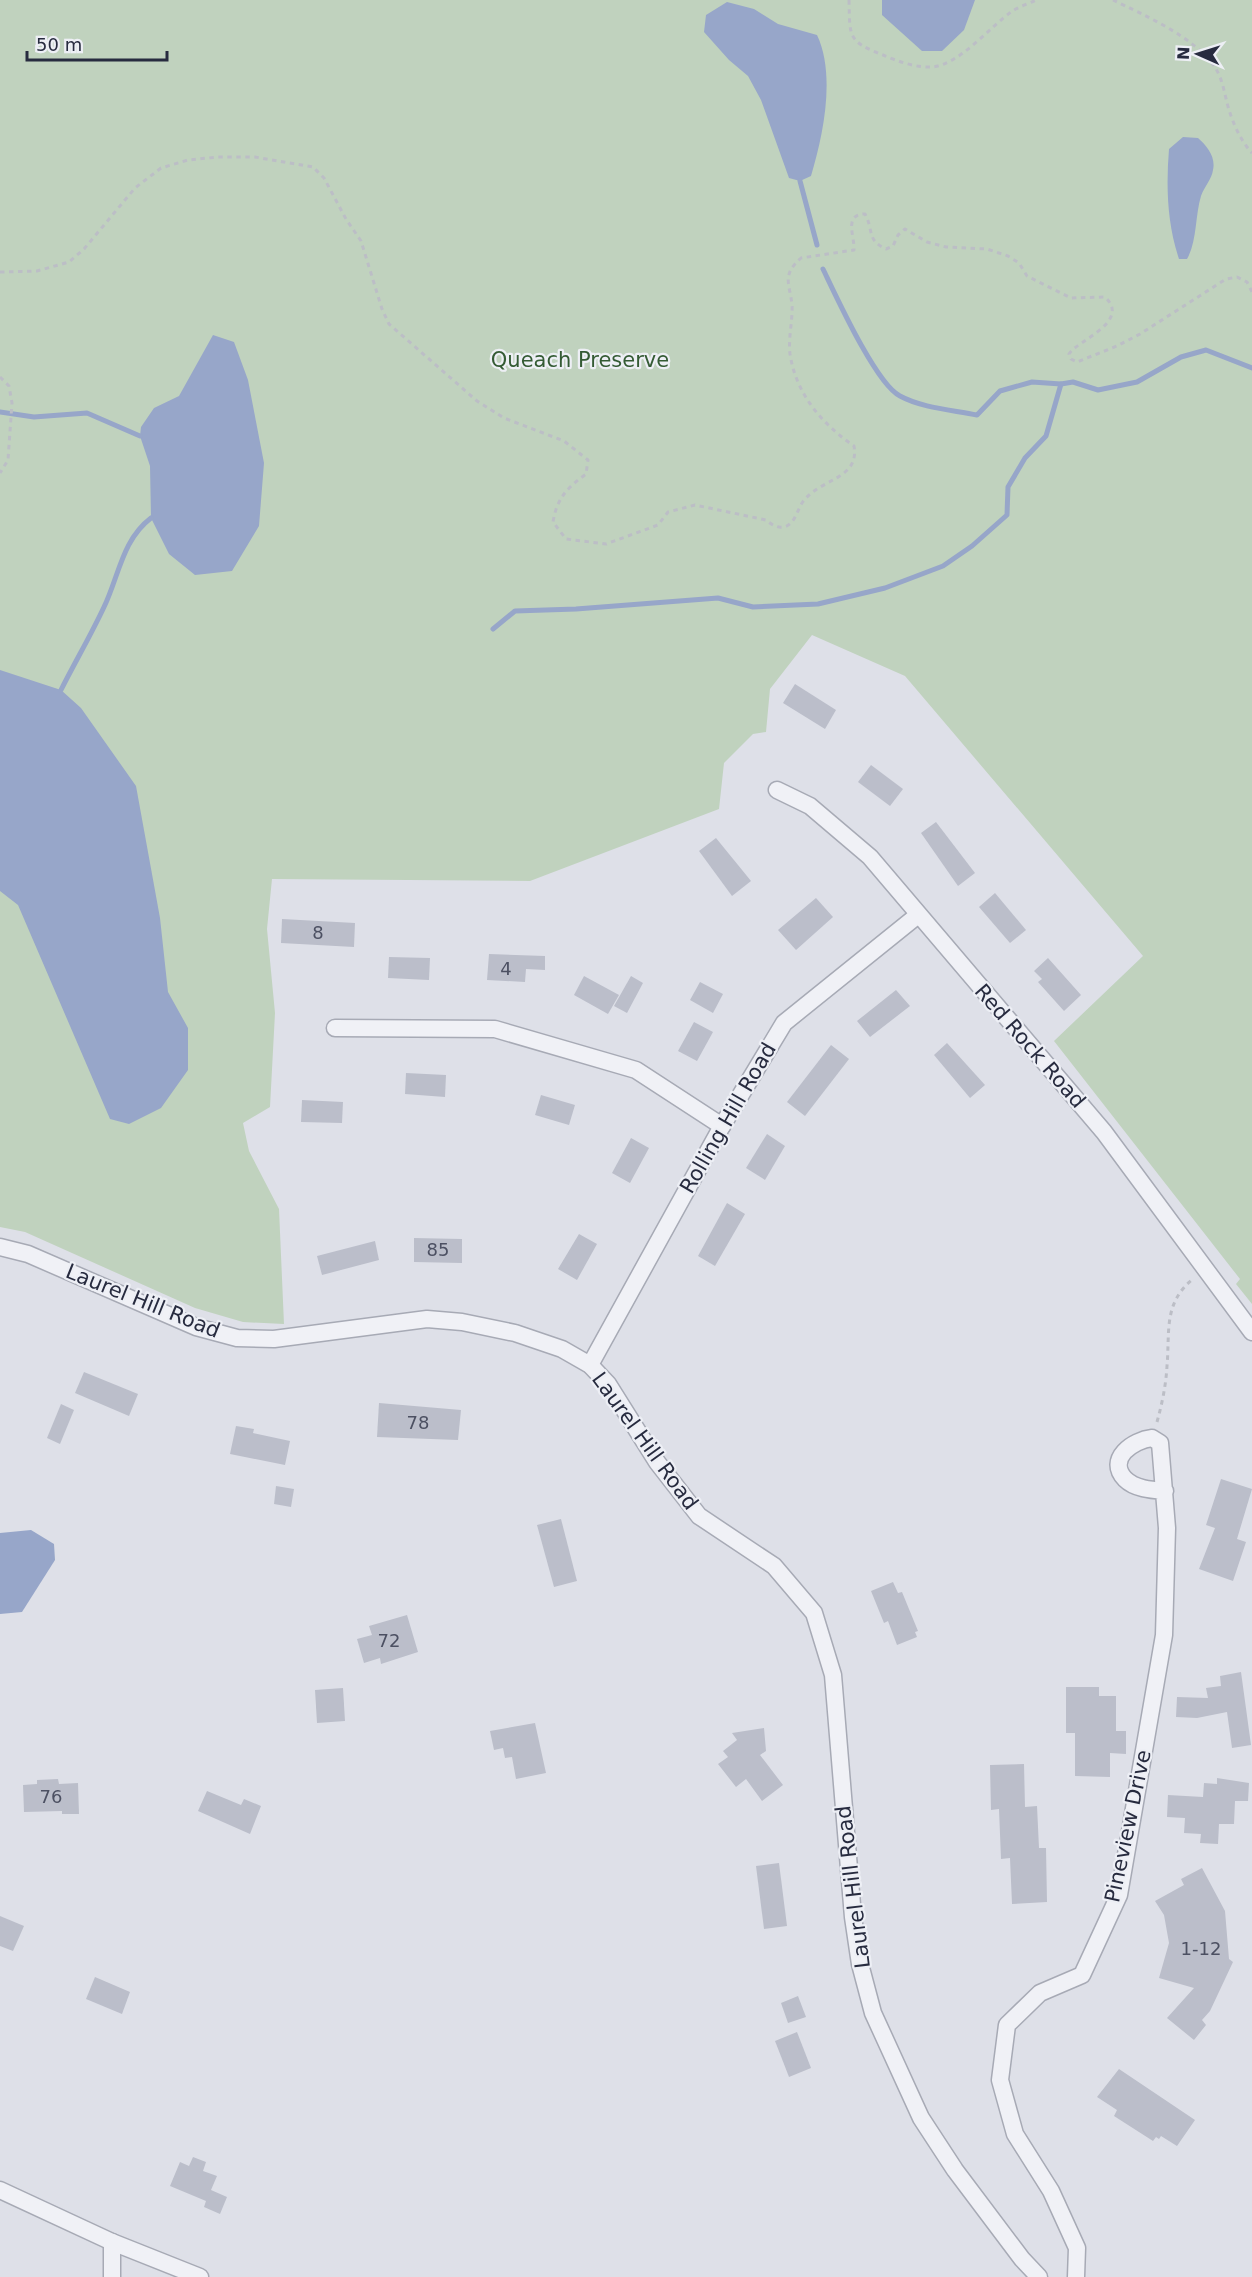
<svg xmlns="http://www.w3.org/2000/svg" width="1252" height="2277" viewBox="0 0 1252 2277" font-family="'DejaVu Sans',sans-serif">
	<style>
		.green { fill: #c0d2be }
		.water { fill: #97a6c9 }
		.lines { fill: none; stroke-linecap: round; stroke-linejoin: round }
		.stream { stroke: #97a6c9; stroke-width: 5 }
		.building { fill: #bbbeca }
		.minor-casing { stroke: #a7aab5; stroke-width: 19 }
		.path { stroke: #bcbec6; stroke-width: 3; stroke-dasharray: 4.5 4.5; stroke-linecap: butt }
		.minor { stroke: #f0f1f6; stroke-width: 16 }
		.labels { text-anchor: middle; stroke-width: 4.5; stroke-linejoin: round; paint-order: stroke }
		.number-label { font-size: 18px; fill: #4c5062 }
		.park-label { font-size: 21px; fill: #345b34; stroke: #edeff5 }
		.street-label { font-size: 21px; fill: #272b3f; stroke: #edeff5 }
	</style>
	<rect width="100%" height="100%" fill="#dee0e8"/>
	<!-- green -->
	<polygon class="green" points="0,0 1252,0 1252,1304 1236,1284 1240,1279 1054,1041 1143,956 905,676 812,635 770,689 766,732 753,734 724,763 719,809 530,881 272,879 267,929 275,1013 270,1107 243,1123 249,1151 279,1209 284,1324 243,1322 195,1308 25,1232 0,1227"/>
	<!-- water -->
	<g class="water">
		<polygon points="882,0 975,0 964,30 942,51 922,51 882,15"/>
		<path d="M727 2 754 9 778 24 817 35C836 75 823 136 811 176L800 181 789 178 761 100 748 76 729 60 704 32 706 15Z"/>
		<path d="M1183 137 1198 138C1207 146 1216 157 1213 170 1212 179 1204 187 1201 196 1195 216 1197 242 1187 259H1179C1167 223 1166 186 1169 149Z"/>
		<polygon points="213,335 234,342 248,380 264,463 259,526 232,571 195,575 169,554 151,518 150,466 140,436 141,427 154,408 179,396"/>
		<polygon points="0,670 61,690 81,708 136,786 160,918 168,992 188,1028 188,1070 161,1108 129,1124 110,1119 18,905 0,891"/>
		<polygon points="31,1530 54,1544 55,1560 22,1612 0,1614 0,1533"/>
	</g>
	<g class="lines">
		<!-- stream -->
		<g class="stream">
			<polyline points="800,181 817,245"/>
			<path d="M823 269C836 296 876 384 900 396 922 408 953 410 977 415L1000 391 1032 382 1061 384"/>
			<polyline points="0,412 34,417 87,413 140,436"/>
			<polyline points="493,629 515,611 576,609 718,598 753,607 818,604 885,588 943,566 972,546 1007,515 1008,487 1025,458 1046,436 1061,384 1073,382 1098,390 1137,382 1181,357 1206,350 1252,368"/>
			<path d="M61 690C75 662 91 635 104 607 119 576 122 540 151 518"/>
		</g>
	</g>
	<!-- building -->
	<g class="building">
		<polygon points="795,684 836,710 825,729 783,703"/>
		<polygon points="871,765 903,789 890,806 858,782"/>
		<polygon points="936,822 975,873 958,886 921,833"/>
		<polygon points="716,838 751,881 732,896 699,851"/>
		<polygon points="995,893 1026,930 1010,943 979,907"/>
		<polygon points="816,898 833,917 796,950 778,930"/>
		<polygon points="282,919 355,923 354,947 281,943"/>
		<polygon points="489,954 545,956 545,970 526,969 525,982 487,980"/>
		<polygon points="389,957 430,958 429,980 388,978"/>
		<polygon points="1048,958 1081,995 1064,1011 1038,982 1042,979 1034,971"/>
		<polygon points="584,976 619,995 608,1014 574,995"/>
		<polygon points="631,976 643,983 627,1013 614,1006"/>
		<polygon points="700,982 723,994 713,1013 690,1000"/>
		<polygon points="896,990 910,1006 870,1037 857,1021"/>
		<polygon points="694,1022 713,1032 697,1061 678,1051"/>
		<polygon points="947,1043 985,1085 970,1098 934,1055"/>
		<polygon points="831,1045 849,1059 805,1116 787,1102"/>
		<polygon points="406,1073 446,1075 445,1097 405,1094"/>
		<polygon points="541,1095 575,1105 569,1125 535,1115"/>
		<polygon points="302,1100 343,1102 342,1123 301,1122"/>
		<polygon points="767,1134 785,1146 765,1180 746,1168"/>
		<polygon points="631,1138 649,1148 630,1183 612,1173"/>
		<polygon points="727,1203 745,1214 715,1266 698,1256"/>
		<polygon points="579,1234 597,1244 577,1280 558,1269"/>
		<polygon points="414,1238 462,1239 462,1263 414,1262"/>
		<polygon points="375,1241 379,1260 322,1275 317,1256"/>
		<polygon points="84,1372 138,1394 129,1416 75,1393"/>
		<polygon points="379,1403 461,1410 458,1440 377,1437"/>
		<polygon points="61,1404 74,1410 60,1444 47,1438"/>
		<polygon points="236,1426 254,1429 253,1433 290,1441 285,1465 230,1454"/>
		<polygon points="1221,1479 1252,1489 1237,1539 1246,1542 1233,1581 1199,1569 1215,1528 1206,1525"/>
		<polygon points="276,1486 294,1489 291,1507 274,1504"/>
		<polygon points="561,1519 577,1581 554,1587 537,1525"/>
		<polygon points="893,1582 898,1593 902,1592 918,1631 915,1632 917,1637 897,1645 888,1621 884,1623 871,1591"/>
		<polygon points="407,1615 418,1652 381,1664 380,1658 364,1663 357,1639 372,1635 369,1626"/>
		<polygon points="1241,1672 1251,1745 1232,1748 1227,1712 1197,1718 1176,1717 1177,1697 1208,1698 1206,1688 1221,1686 1220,1676"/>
		<polygon points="1066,1687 1099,1687 1099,1696 1116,1696 1116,1731 1126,1731 1126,1754 1110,1753 1110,1777 1075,1776 1075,1733 1066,1733"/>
		<polygon points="343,1688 345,1721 317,1723 315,1690"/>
		<polygon points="535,1723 546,1773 516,1779 512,1757 505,1758 503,1748 494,1750 490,1731"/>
		<polygon points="764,1728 766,1751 760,1755 783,1785 762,1801 746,1779 736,1787 718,1764 728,1757 723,1751 737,1740 732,1733"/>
		<polygon points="1024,1764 1025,1807 1037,1806 1039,1848 1046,1848 1047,1902 1012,1904 1010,1858 1001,1859 999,1809 991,1810 990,1765"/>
		<polygon points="1217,1778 1249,1783 1248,1801 1235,1801 1234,1824 1219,1824 1218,1844 1200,1843 1201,1834 1184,1833 1185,1818 1167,1817 1168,1795 1203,1797 1204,1783 1217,1784"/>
		<polygon points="58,1779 59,1784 78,1783 79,1814 62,1814 62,1811 24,1812 23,1785 37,1784 37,1780"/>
		<polygon points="207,1791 241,1805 244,1799 261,1806 250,1834 198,1811"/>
		<polygon points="779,1863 787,1926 764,1929 756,1866"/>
		<polygon points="1202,1868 1225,1911 1229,1959 1233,1962 1210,2011 1202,2020 1206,2025 1194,2040 1167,2018 1194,1988 1159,1978 1169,1943 1164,1915 1155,1901 1184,1885 1181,1879"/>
		<polygon points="0,1916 24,1926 13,1951 0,1946"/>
		<polygon points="95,1977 130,1992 122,2014 86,1999"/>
		<polygon points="798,1996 806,2017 788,2023 781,2003"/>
		<polygon points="797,2032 811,2068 789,2077 775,2041"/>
		<polygon points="1119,2069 1195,2120 1177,2146 1161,2136 1159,2139 1156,2137 1153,2141 1114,2116 1117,2110 1097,2097"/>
		<polygon points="193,2157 206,2162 203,2171 217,2176 211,2190 227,2197 220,2214 204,2207 206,2201 170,2186 180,2162 189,2166"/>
	</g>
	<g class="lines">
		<defs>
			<g id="minor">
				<polyline points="777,790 810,806 870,857 1104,1132 1252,1332"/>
				<polyline points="335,1028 495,1029 636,1070 722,1126"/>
				<polyline points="0,1247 28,1254 196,1327 237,1338 274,1339 427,1319 462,1322 515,1333 562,1349 590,1365 608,1384 657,1462 699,1516 774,1566 814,1613 833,1675 853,1917 860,1964 873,2013 921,2118 955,2170 1022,2259 1039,2277"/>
				<polyline points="590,1365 722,1126 784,1023 918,915"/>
				<polyline points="0,2190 112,2242 200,2277"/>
				<polyline points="112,2242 112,2277"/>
				<path d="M1076 2277 1077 2248 1051 2191 1015 2134 1000 2080 1007 2025 1040 1993 1082 1975 1119 1895 1164 1635 1167 1528 1160 1443 1152 1438C1133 1440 1106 1459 1125 1479 1135 1489 1152 1490 1165 1491"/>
			</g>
		</defs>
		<!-- minor casing -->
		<use href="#minor" class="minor-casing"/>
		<!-- path -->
		<g class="path">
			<path d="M849 0C850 37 847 41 883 55 897 61 916 68 932 67 959 65 990 27 1011 12 1018 7 1028 4 1036 0"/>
			<path d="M1113 0C1144 15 1197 38 1216 69 1224 82 1225 99 1230 113 1235 128 1242 142 1252 153"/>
			<path d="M0 272 37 271 69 262 84 249 135 188 161 168 188 160 218 157H255L313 167 324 178 346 219 361 241 382 309 389 324 477 401 504 418 564 441 588 460 586 474C567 488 557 498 553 522L566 539 606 544 658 525 668 512 695 505 766 520C771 524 776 528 783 527 794 526 797 511 802 503 819 478 860 480 854 446 822 424 796 394 790 354 788 337 793 320 792 304 789 282 782 275 801 258L854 250C855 237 843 214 865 214 874 230 866 240 886 249L893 246 898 235 905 229 927 242 946 247 987 249 1008 256 1019 263 1027 276 1071 298 1105 297C1132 322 1076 341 1069 354L1071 359 1077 362 1117 346 1140 334 1226 279 1237 277 1247 282 1252 292"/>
			<polyline points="0,377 9,386 12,403 8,460 0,473"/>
			<path d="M1157 1422C1162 1404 1166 1385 1167 1366 1170 1332 1163 1303 1193 1279"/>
		</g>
		<!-- minor -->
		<use href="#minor" class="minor"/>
	</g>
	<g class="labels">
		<!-- number labels -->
		<g class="number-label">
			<text x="318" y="939">8</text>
			<text x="506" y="975">4</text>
			<text x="438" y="1256">85</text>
			<text x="418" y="1429">78</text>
			<text x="389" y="1647">72</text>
			<text x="51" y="1803">76</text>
			<text x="1201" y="1955">1-12</text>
		</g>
		<!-- park labels -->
		<g class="park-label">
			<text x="580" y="367">Queach Preserve</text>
		</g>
		<!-- street labels -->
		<g class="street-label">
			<text transform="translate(1030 1046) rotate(49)" y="7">Red Rock Road</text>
			<text transform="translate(728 1118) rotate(-60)" y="7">Rolling Hill Road</text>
			<text transform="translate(143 1301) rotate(22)" y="7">Laurel Hill Road</text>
			<text transform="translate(645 1441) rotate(54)" y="7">Laurel Hill Road</text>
			<text transform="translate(1128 1826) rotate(-78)" y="7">Pineview Drive</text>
			<text transform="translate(853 1887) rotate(-97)" y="7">Laurel Hill Road</text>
		</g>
	</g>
	<!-- north arrow -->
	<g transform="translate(1198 54) rotate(273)" stroke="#edeff5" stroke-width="4.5" paint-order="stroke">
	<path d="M0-4.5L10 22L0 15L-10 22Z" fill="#272b3f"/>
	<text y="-9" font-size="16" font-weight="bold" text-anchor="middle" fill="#272b3f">N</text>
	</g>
	<!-- scale -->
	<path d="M27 51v9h140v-9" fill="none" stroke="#272b3f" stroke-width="3"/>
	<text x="36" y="51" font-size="18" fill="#272b3f" stroke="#edeff5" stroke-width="4.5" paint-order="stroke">50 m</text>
</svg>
